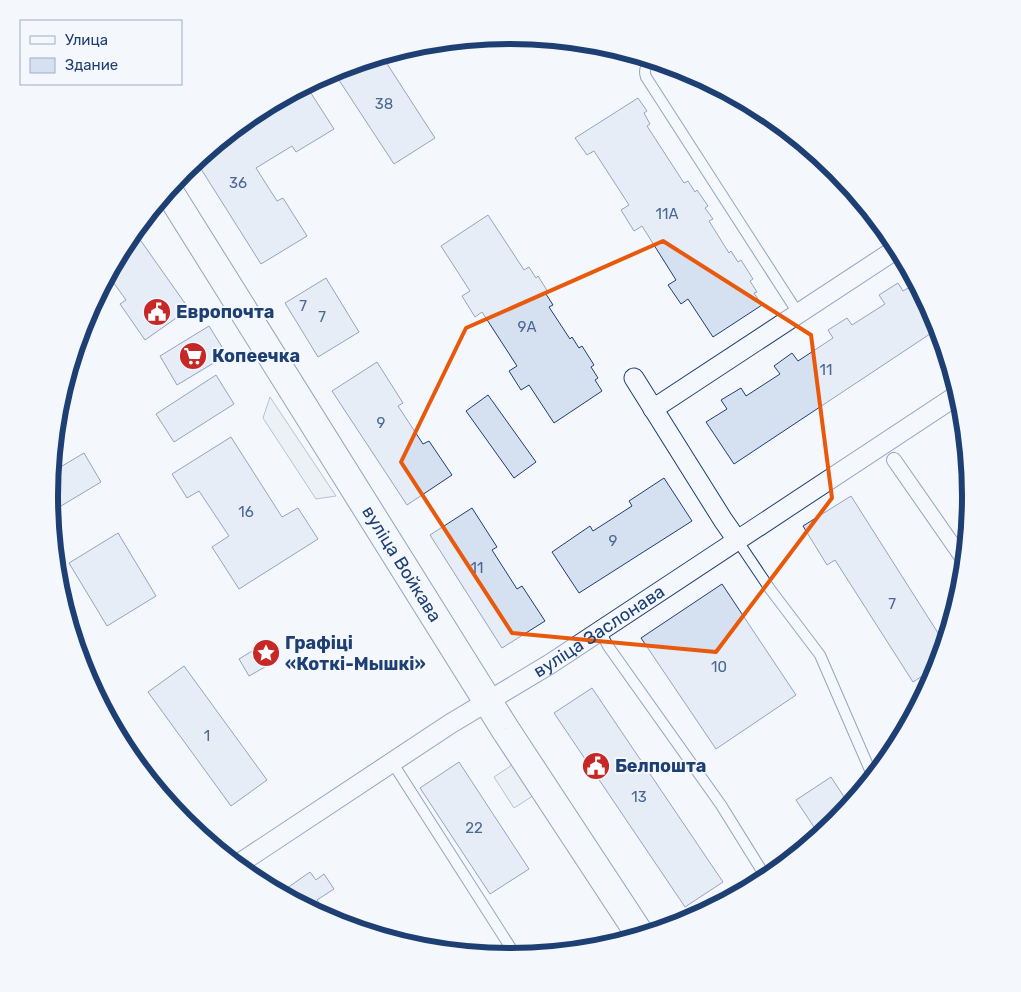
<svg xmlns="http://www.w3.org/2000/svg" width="1021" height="992" viewBox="0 0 1021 992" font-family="Rubik,sans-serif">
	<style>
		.parking { fill: #e3e8f0; stroke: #687fa3 }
		.building { fill: #d5e0f0; stroke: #1d3f73 }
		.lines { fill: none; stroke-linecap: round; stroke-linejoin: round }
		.service-casing { stroke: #1d3f73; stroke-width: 12 }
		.pedestrian-casing { stroke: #1d3f73; stroke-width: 16 }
		.minor-casing { stroke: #1d3f73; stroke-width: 21 }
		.secondary-casing { stroke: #1d3f73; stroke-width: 30 }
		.service { stroke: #f4f7fb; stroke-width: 10 }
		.pedestrian { stroke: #f4f7fb; stroke-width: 14 }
		.minor { stroke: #f4f7fb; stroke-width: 19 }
		.secondary { stroke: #f4f7fb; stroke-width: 28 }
		.marked { fill: none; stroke: #e8590c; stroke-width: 4; stroke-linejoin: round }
		.labels { text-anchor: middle; stroke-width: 4; stroke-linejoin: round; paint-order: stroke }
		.number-label { font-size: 15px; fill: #4b6792 }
		.poi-label { font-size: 18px; font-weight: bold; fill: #1d3f73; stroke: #f4f7fb; text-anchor: start }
		.street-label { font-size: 18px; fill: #1d3f73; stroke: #f4f7fb }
		.rim { fill: none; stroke: #1d3f73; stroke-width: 6 }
	</style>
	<rect width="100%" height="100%" fill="#f4f7fb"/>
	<!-- parking -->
	<g class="parking">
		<polygon points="270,397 336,496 316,499 263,418"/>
		<polygon points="515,763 536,794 514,808 494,777"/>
	</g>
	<!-- building -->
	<g class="building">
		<polygon points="382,56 435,138 394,164 333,71"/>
		<polygon points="307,87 334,129 296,152 292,146 256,168 277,201 283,198 307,236 261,264 196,161 219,141"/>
		<polygon points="638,98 647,111 644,113 650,124 647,126 684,183 688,181 695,192 697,190 708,206 705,208 713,219 709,221 729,253 731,251 738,262 741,260 753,279 750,281 757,292 754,293 762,305 713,337 688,299 681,304 668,285 676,280 642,226 634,231 621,210 629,205 594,151 587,155 575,138"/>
		<polygon points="488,215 524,270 529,267 536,278 538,276 548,292 546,294 553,305 549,307 570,339 572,337 579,348 582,346 594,365 591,367 598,378 595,380 602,391 554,423 529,385 521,390 509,371 517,366 482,312 475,317 462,296 470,291 441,246"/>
		<polygon points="134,231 189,309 145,340 120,304 126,300 108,275 127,240"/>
		<polygon points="326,278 359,332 318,357 285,303"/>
		<polygon points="898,283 903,291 917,283 937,320 939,328 734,464 706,422 727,409 721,400 741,388 746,396 780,374 774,366 792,353 798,361 833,338 828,330 847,318 852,325 885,304 879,295"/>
		<polygon points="209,326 227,355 177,385 160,356"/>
		<polygon points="377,362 403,403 398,406 423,444 429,441 452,475 407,505 332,391"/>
		<polygon points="216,375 234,404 174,442 156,414"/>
		<polygon points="488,395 536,462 514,478 466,411"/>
		<polygon points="231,437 282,517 298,508 318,539 239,589 212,547 229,536 199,491 187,498 172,474"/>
		<polygon points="967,450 969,474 958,456"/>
		<polygon points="84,453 101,482 51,512 50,496 52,472"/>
		<polygon points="664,478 692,521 579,593 552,552 590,526 593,531 632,506 629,501"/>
		<polygon points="851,496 945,644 938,666 913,682 835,560 827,565 803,526"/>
		<polygon points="472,508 497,547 492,550 517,589 522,586 545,621 502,648 430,535"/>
		<polygon points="118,533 156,596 107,626 69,563"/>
		<polygon points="722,584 796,695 716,749 641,638"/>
		<polygon points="262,645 272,663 249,676 239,659"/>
		<polygon points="184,666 267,780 231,806 148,692"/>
		<polygon points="592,688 723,882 685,907 554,713"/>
		<polygon points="459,762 529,869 490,894 420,788"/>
		<polygon points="831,777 850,806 836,822 820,836 796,800"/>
		<polygon points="310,872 316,880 324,874 334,889 317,900 321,906 313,911 280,893"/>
	</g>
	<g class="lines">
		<defs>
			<g id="service">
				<path d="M654 60C647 65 643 68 646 77L798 313"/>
				<polyline points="737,540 770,589 820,655 873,777"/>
				<polyline points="600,631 608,646 721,805 767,879"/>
				<polyline points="392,762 516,956"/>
			</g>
			<polyline id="pedestrian" points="894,460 965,562"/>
			<g id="minor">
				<polyline points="634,378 723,520 737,540"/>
				<polyline points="653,409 898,248"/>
				<path id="s1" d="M237 865 450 724 550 664 959 394"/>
			</g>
			<g id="secondary">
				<path id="s2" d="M168 190 505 729 641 936"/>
			</g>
		</defs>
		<!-- service casing -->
		<use href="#service" class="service-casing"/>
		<!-- pedestrian casing -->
		<use href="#pedestrian" class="pedestrian-casing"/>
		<!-- minor casing -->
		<use href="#minor" class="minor-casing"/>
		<!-- secondary casing -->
		<use href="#secondary" class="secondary-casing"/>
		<!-- service -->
		<use href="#service" class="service"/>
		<!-- pedestrian -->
		<use href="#pedestrian" class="pedestrian"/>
		<!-- minor -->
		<use href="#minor" class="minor"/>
		<!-- secondary -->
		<use href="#secondary" class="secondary"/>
	</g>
	<!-- marked area -->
	<path d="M0 0H1021V992H0ZM663 241 811 335 832 498 716 652 512 633 401 462 466 328Z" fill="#f4f7fb" fill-opacity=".55" fill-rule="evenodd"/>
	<path class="marked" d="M663 241 811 335 832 498 716 652 512 633 401 462 466 328Z"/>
	<!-- icons -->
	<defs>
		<symbol id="civic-disc" viewBox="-11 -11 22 22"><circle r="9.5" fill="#c62828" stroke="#f4f7fb"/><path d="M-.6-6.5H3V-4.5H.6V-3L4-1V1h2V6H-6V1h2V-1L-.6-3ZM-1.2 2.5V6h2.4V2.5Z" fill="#fff"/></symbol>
		<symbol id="supermarket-disc" viewBox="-11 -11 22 22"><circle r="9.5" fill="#c62828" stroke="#f4f7fb"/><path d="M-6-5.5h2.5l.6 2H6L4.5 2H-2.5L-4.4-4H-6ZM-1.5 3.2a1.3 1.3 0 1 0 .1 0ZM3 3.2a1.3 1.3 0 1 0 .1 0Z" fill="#fff"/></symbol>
		<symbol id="sight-disc" viewBox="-11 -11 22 22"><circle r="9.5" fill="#c62828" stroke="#f4f7fb"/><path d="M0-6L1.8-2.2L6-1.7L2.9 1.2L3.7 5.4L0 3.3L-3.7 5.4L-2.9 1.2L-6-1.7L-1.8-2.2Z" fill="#fff"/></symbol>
	</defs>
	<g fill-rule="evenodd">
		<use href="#civic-disc" x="141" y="296" width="32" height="32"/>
		<use href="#supermarket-disc" x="177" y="340" width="32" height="32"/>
		<use href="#sight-disc" x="250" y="637" width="32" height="32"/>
		<use href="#civic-disc" x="580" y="750" width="32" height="32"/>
	</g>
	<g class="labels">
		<!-- number labels -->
		<g class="number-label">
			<text x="384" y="109">38</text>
			<text x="238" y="188">36</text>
			<text x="667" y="219">11А</text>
			<text x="303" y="311">7</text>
			<text x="322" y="322">7</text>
			<text x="527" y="332">9А</text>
			<text x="826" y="375">11</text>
			<text x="381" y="428">9</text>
			<text x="246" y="517">16</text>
			<text x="613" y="546">9</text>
			<text x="477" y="573">11</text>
			<text x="892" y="609">7</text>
			<text x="719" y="672">10</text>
			<text x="207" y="741">1</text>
			<text x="639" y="802">13</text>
			<text x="474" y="833">22</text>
		</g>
		<!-- poi labels -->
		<g class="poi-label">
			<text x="176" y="318">Европочта</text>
			<text x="212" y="362">Копеечка</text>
			<text x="285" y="649">Графіці<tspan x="285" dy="21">«Коткі-Мышкі»</tspan></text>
			<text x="615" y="772">Белпошта</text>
		</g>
		<!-- street labels -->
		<g class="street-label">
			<text dy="6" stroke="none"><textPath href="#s2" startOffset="441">вуліца Войкава</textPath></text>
			<text dy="6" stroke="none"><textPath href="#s1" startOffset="431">вуліца Заслонава</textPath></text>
		</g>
	</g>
	<!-- crop -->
	<path d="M0 0H1021V992H0ZM58 496a452 452 0 1 1 904 0a452 452 0 1 1-904 0Z" fill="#f4f7fb" fill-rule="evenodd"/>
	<path class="rim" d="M58 496a452 452 0 1 1 904 0a452 452 0 1 1-904 0Z"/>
	<!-- legend -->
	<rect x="20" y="20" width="162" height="65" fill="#f4f7fb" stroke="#9eadc5"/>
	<rect x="30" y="36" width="25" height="8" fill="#f4f7fb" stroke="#9eadc5"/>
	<text x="65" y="45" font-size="15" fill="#1d3f73">Улица</text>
	<rect x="30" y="58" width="25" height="15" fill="#d5e0f0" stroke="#9eadc5"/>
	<text x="65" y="70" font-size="15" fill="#1d3f73">Здание</text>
</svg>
